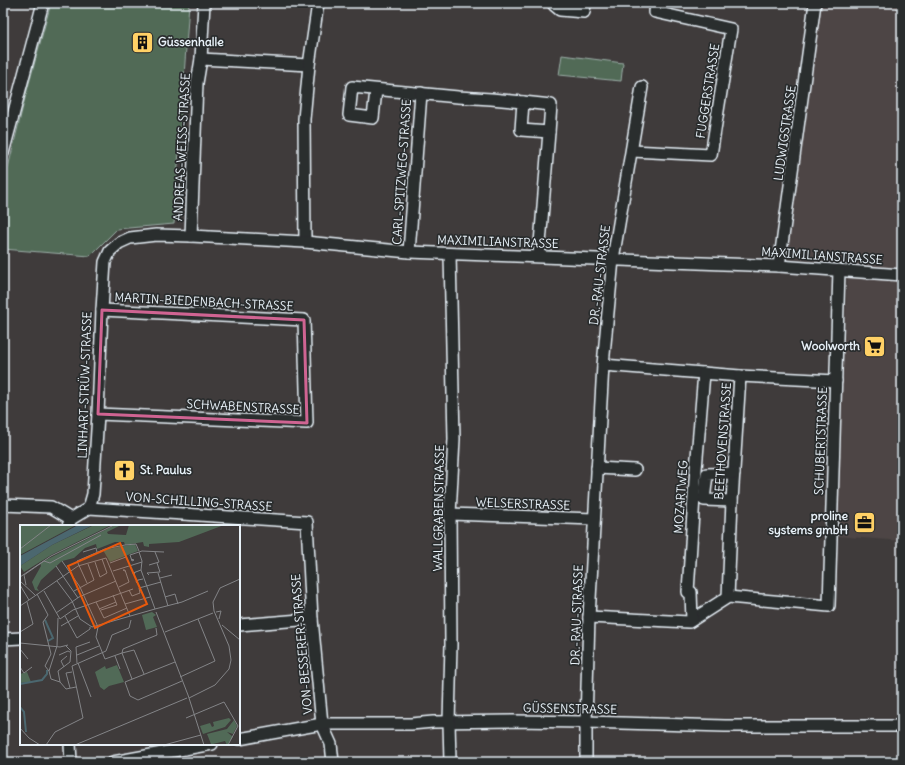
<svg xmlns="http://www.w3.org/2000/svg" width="905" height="765" viewBox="0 0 905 765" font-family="Delius,sans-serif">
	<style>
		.built { fill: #4d4544 }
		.green { fill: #516a57; stroke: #9caea8 }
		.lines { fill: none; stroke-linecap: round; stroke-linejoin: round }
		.minor-casing { stroke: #e8f1f8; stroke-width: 14 }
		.minor { stroke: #2a2d2e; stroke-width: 11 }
		.marked { fill: none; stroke: #cf6492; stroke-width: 3; stroke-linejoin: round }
		.labels { text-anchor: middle; stroke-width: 3.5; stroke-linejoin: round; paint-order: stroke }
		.poi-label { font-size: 12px; font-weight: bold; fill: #e8f1f8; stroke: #2a2d2e; text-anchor: start }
		.street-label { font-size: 12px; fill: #e8f1f8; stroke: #2a2d2e }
		.inset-river { fill: none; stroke: #4b676f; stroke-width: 2 }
		.inset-road { fill: none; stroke: #838487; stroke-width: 1 }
		.view { fill: #e8590c; fill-opacity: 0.15; stroke: #e8590c; stroke-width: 2 }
		.inset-edge { fill: none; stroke: #e8f1f8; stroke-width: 2 }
	</style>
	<rect width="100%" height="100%" fill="#3f3b3b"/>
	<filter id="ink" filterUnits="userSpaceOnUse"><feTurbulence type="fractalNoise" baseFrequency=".025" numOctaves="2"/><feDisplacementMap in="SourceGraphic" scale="8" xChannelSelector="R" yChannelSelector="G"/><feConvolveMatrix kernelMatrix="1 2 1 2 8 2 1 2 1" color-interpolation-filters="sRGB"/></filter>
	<g filter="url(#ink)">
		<!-- built -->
		<polygon class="built" points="820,3 902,3 902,541 835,536 848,262 787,258"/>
		<!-- green -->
		<g class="green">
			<polygon points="51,3 189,3 174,224 117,229 90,256 3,249 3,188 25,98"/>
			<polygon points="562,55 623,63 621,81 559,75"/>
		</g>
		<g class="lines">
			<defs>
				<g id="minor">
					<polyline points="555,3 554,5 560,10 584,12 585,3"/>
					<polyline points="201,59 309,65"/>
					<polyline points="376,90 373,118 349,115 352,87 458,97 491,99 523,102 521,130 549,132 539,256"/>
					<polyline points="523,102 551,105 549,132"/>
					<polyline points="632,151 711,155 731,29 655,12 656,3"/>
					<polyline points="3,153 43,3"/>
					<polyline points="191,236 197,83 201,59 204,3"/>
					<polyline points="305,242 304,119 309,65 318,3"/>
					<polyline points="409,252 421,93"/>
					<polyline points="779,266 815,3"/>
					<polyline points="603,365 740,376 732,501 728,597"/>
					<polyline points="740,376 836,381"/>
					<polyline points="98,414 307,423 304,320 102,310"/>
					<polyline points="597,468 635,470"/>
					<polyline points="732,501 704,500 707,474 734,473"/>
					<polyline points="3,505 51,507 71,519"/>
					<polyline points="89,508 93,494 98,414 102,310 105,262 110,251 119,243 130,238 156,235 191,236 305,242 409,252 779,266 902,275"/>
					<polyline points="89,508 307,522 312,619 322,724 331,744 333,762"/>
					<polyline points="450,514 594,519"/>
					<polyline points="68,526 71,519 89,508"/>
					<polyline points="589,617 689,622 728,597 829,606 839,270"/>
					<polyline points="692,620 691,592 688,592 695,481 704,373"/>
					<polyline points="239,625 312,619"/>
					<polyline points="3,639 21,638"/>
					<polyline points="239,739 322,724 411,724 433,722 513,721 586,722 725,726 902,726"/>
					<polyline points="70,744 71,762"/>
					<polyline points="113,762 212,744"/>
					<polyline points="450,762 449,722 451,645 450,514 454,439 450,254"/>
					<polyline points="586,762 586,722 589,617 603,365 613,259 642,87"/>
				</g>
			</defs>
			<!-- minor casing -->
			<use href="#minor" class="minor-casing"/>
			<!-- minor -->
			<use href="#minor" class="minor"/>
		</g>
	</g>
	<!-- marked area -->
	<path class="marked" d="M102 310 304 320 307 423 98 414Z"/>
	<!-- icons -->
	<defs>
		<symbol id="building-square" viewBox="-11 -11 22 22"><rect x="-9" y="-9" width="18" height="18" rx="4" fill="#ffd166" stroke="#2a2d2e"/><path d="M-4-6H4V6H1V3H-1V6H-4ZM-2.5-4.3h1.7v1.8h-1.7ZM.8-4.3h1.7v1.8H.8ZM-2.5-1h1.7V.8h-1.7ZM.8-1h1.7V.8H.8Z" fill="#111"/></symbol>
		<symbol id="supermarket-square" viewBox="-11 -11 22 22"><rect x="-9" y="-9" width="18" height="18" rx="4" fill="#ffd166" stroke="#2a2d2e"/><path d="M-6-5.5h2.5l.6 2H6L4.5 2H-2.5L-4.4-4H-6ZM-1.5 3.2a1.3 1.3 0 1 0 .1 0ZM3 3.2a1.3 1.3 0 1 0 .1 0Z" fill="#111"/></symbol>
		<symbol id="church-square" viewBox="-11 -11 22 22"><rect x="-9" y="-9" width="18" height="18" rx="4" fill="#ffd166" stroke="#2a2d2e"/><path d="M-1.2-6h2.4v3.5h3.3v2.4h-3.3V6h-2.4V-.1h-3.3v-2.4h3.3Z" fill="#111"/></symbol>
		<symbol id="office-square" viewBox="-11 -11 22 22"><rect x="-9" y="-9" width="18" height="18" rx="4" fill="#ffd166" stroke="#2a2d2e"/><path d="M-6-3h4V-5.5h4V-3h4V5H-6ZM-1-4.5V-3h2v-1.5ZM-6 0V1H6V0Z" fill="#111"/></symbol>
	</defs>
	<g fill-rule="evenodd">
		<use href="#building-square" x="130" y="30" width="25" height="25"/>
		<use href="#supermarket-square" x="862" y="334" width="25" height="25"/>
		<use href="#church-square" x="112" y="458" width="25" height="25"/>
		<use href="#office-square" x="852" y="510" width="25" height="25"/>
	</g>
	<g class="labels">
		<!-- poi labels -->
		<g class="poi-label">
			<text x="158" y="46">Güssenhalle</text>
			<text x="860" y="350" text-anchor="end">Woolworth</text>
			<text x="140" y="474">St. Paulus</text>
			<text x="848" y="520" text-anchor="end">proline<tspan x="848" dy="14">systems gmbH</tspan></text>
		</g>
		<!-- street labels -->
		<g class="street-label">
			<text transform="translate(708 91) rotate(-81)" y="4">FUGGERSTRASSE</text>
			<text transform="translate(785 133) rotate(-82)" y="4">LUDWIGSTRASSE</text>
			<text transform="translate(182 147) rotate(-87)" y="4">ANDREAS-WEISS-STRASSE</text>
			<text transform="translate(402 172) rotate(-86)" y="4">CARL-SPITZWEG-STRASSE</text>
			<text transform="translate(498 242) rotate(2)" y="4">MAXIMILIANSTRASSE</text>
			<text transform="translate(822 256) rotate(4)" y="4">MAXIMILIANSTRASSE</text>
			<text transform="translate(600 275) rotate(-83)" y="4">DR.-RAU-STRASSE</text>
			<text transform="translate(204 302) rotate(3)" y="4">MARTIN-BIEDENBACH-STRASSE</text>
			<text transform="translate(85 385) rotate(-88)" y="4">LINHART-STRÜW-STRASSE</text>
			<text transform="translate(243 407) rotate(3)" y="4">SCHWABENSTRASSE</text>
			<text transform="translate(723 441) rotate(-86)" y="4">BEETHOVENSTRASSE</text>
			<text transform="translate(821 441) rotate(-88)" y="4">SCHUBERTSTRASSE</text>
			<text transform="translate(681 497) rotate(-86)" y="4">MOZARTWEG</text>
			<text transform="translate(199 502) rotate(4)" y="4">VON-SCHILLING-STRASSE</text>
			<text transform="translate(523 504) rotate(2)" y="4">WELSERSTRASSE</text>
			<text transform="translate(439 508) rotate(-89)" y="4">WALLGRABENSTRASSE</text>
			<text transform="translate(577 615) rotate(-88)" y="4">DR.-RAU-STRASSE</text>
			<text transform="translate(302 644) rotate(-95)" y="4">VON-BESSERER-STRASSE</text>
			<text transform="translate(570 709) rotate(1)" y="4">GÜSSENSTRASSE</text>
		</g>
	</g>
	<!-- overview -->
	<g transform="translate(20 525)">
		<rect width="220" height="220" fill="#3f3b3b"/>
		<path d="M0 0H56L0 30ZM74 0H91L31 30 4 47 0 41 32 20ZM95 0H101L87 7 88 9 106 10 109 0H204L159 17 129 19V22L124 21 123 17 105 20 104 17H95L77 24 76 19 65 23 54 33 42 36 21 55 17 63 19 66 15 65 12 57 21 41 20 38ZM115 19 118 26 90 37 83 25ZM132 87 136 90 133 92 137 102 126 105 122 90ZM97 140 104 157 89 161 84 165 80 162 75 147 85 141 86 144ZM7 147 11 157 0 158V149ZM209 193 211 195 205 202 183 209 180 201 190 198 192 202 194 201 193 197ZM214 195 217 201 213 209 207 207 213 212 207 220 205 216 189 220 191 219 187 209 207 204Z" fill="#516a57"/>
		<path d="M58 0H73L32 20 0 41V31Z" fill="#4b676f"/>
		<path class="inset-river" d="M25 95 33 113 28 116M0 159 22 155 27 149V145M0 182 4 187 6 207"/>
		<path class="inset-road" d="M0 24 31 0M63 27 76 23 77 27M119 27 122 36 121 45 135 84M111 34 114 35 112 36 110 30 122 26 144 27M42 36 60 62 78 102M75 37 80 52 87 48 82 34M90 38 106 32M129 40 139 37 135 27M36 41 58 73M93 46 122 37M115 47 114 50 113 48 121 45M138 48 148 81M129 50 127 48 140 47 137 38M0 52 31 31 94 0M140 53 152 50M118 55 117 58 116 56 118 55 123 54M0 56 15 70M37 56 52 76 60 94 72 102 135 84M67 58 57 36 85 24 105 20 116 19 119 26M0 60 9 75 0 81M6 60 4 50 24 36 30 38 81 10M99 62 109 57 105 45H103L105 46M109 65 112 71 120 68 119 63 141 57M24 66 40 94 53 85 113 64M54 66 74 55 68 39M17 69 28 90 23 97 31 129 25 141 29 146M145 72 155 69 158 79M9 75 58 41 86 33 110 91M76 77 84 93 107 83M105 79 130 72M79 84 96 77M135 84 162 77 188 66M81 85 97 80 93 70M136 87 168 170M196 87 201 86 199 94M36 88 59 72 96 56M45 91 57 113 70 104V102M202 100 220 115M41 101 58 91M78 102 76 112 85 134 102 128 103 124 137 110 136 103M0 107 13 99 7 77M145 107 193 88M0 118 40 122 48 120M37 121 29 146 31 154 40 157 38 146 50 137M37 121 38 93M46 121 51 126 50 137M0 124 8 134M39 130 48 126 50 127M57 130 79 121M95 131 100 144M155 137 105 157 110 171 118 175 162 156M57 138 56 122 70 117M58 138 71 172M0 142 4 148 12 142M44 142 41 136 47 131M160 152 195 136 178 94M112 154 102 128 114 125 124 149M40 157 46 164 56 162M50 163 46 148 52 147M168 170 169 173 195 160 209 144 211 135 209 121 194 86 193 77 200 63 220 54M169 173 184 220M166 193 204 177 218 201 208 220M0 203 9 213 20 220M26 220 35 207 63 193 52 141 86 126 92 110 109 103 111 95M55 220 167 173M144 220 181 210"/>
		<path class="view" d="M100 18 127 79 75 103 48 41Z"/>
		<rect width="220" height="220" class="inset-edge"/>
	</g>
	<!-- margin -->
	<rect width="905" height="765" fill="none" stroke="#2a2d2e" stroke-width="16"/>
	<rect x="8" y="8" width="889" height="749" fill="none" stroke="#e8f1f8" stroke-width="1.5" filter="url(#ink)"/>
</svg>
